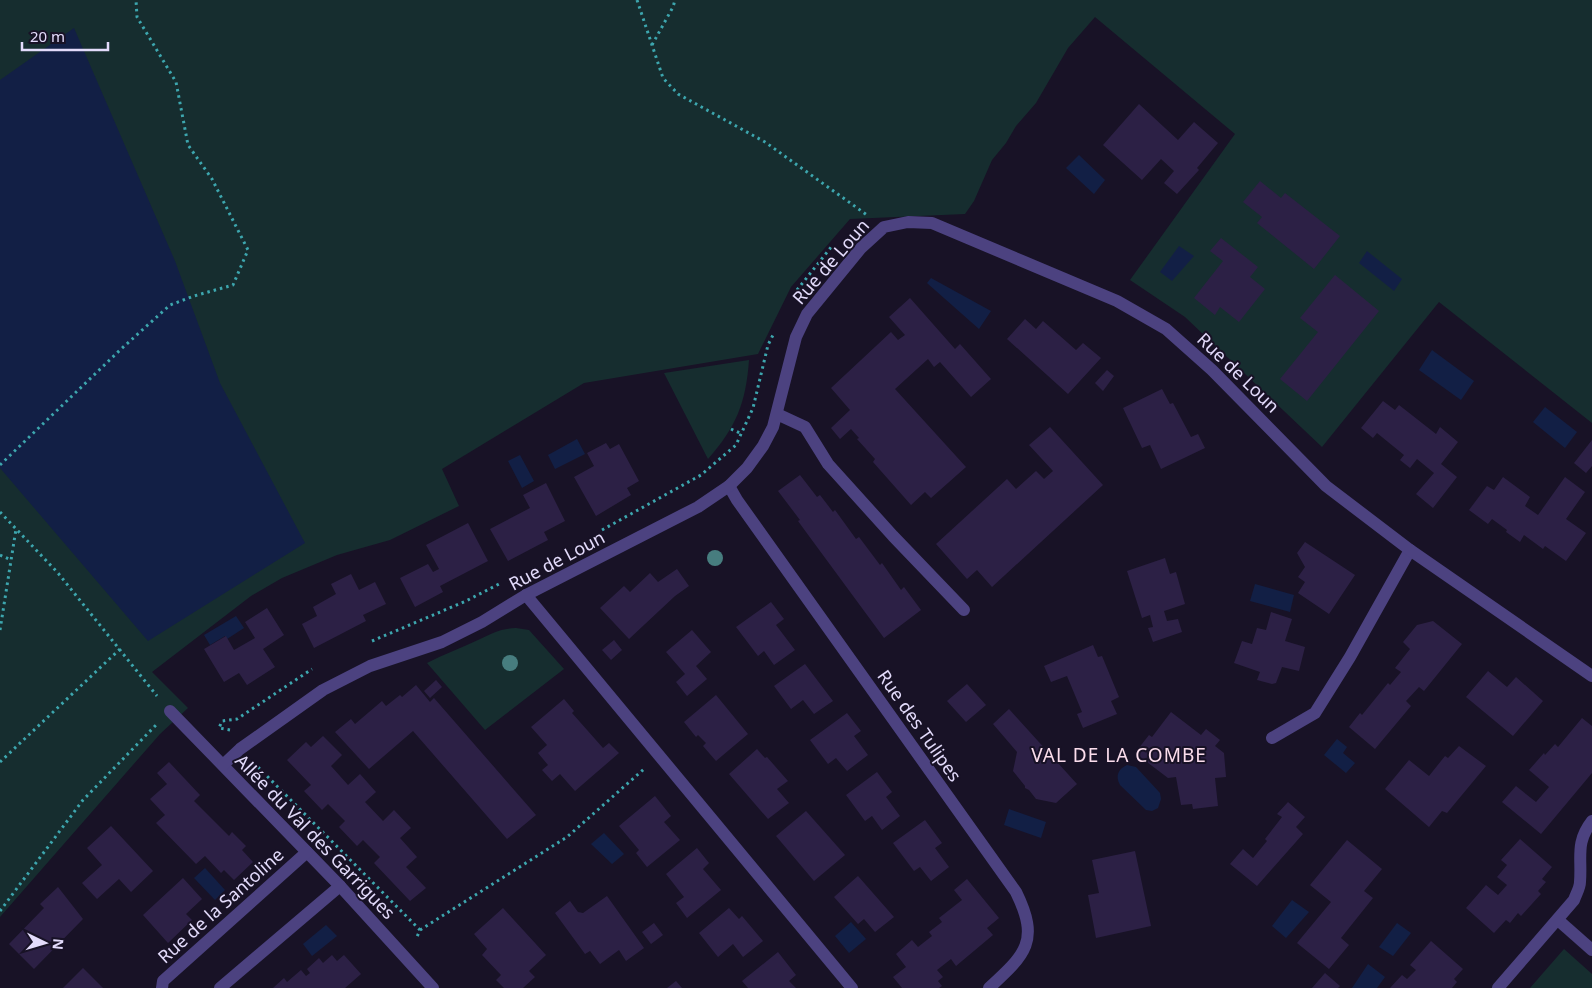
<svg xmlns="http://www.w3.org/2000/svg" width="1592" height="988" viewBox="0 0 1592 988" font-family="'Noto Sans',sans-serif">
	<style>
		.green { fill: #162d2f }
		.water { fill: #121f45 }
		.building { fill: #2c2045 }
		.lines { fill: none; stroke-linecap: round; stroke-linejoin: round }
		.path { stroke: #3da6ae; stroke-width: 3; stroke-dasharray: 2.5 4; stroke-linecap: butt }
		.minor { stroke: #4c4280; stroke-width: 12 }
		.tree { fill: #477d7f }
		.labels { text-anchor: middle; stroke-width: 4; stroke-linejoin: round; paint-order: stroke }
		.street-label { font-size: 18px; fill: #e3dbfb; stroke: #181226 }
		.neighbourhood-label { font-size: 19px; letter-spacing: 1px; fill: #fbddec; stroke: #181226 }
	</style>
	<rect width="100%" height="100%" fill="#181226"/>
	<!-- green -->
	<g class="green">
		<polygon points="0,0 1592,0 1592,423 1439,302 1322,447 1185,317 1130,280 1235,134 1095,17 1068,48 1036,103 1016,126 1006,143 992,160 974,201 965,214 850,219 791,287 758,354 584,383 442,469 459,506 390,540 337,555 282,578 251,596 152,672 188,708 160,734 0,917"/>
		<path d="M749 360C746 403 736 427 708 459L664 373Z"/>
		<path d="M516 628 529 630 564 669 485 730 427 663C444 654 461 648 478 640 494 633 498 629 516 628Z"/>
		<polygon points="1564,949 1592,974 1592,988 1530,988"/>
	</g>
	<!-- water -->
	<g class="water">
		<polygon points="74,28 175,261 220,383 305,543 148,641 0,468 0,80"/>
		<polygon points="1079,155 1105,180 1094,194 1066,168"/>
		<polygon points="1179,246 1194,256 1172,281 1160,272"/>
		<polygon points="1367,251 1402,279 1394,291 1359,263"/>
		<polygon points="931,278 991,311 979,329 927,283"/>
		<polygon points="1432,350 1474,381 1461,400 1419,370"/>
		<polygon points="1545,407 1577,432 1565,448 1533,422"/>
		<polygon points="577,439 585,454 555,469 548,455"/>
		<polygon points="520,455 534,481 522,488 508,461"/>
		<polygon points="1255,584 1294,595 1290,612 1250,601"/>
		<polygon points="236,616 244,628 227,639 225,636 210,645 204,635"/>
		<polygon points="1337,739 1347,747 1343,753 1355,763 1346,773 1324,755"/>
		<path d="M1127 765 1136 767 1160 793 1161 799 1158 808 1152 811 1146 810 1120 785C1115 776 1118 769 1127 765Z"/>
		<polygon points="1009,809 1046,822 1041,838 1004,825"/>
		<polygon points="604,833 624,854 612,864 591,844"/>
		<polygon points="205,868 225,890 215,900 194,878"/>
		<polygon points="1292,900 1309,912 1286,938 1272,926"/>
		<polygon points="851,922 866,939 849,953 835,936"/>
		<polygon points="1397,923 1411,933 1393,956 1379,947"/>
		<polygon points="326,925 337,936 312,956 303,944"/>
		<polygon points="1368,964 1385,977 1377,988 1352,988"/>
	</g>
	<!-- building -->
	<g class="building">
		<polygon points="1139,104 1178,140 1194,122 1218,143 1197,168 1199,170 1177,194 1164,183 1174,171 1161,159 1142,180 1103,145"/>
		<polygon points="1260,181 1281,198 1285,193 1340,236 1314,269 1257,223 1262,217 1243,202"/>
		<polygon points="1221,238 1258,267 1250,277 1265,289 1239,322 1220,307 1215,315 1194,298 1223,261 1210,251"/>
		<polygon points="1335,275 1379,311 1307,401 1280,379 1318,332 1300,318"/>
		<polygon points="910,298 955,349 960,344 991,379 971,397 940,362 934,367 928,359 895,389 966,467 931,498 925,492 911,505 873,462 875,459 857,439 859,438 851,429 840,439 831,428 850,410 831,388 891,332 898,340 905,335 889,317"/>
		<polygon points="1025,319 1036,329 1043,321 1076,350 1083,343 1101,358 1068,394 1007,339"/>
		<polygon points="1107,370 1114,376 1103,391 1095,383"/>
		<polygon points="1162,389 1170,404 1173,403 1191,437 1198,434 1205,448 1161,469 1150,445 1142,448 1123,408"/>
		<polygon points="1383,401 1395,410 1399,405 1436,434 1440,427 1458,442 1441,464 1457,477 1433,508 1416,494 1434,473 1417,459 1410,468 1400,460 1404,455 1377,433 1373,438 1361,428"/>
		<polygon points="1050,427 1103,485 992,587 977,570 967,579 936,544 1007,479 1016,489 1036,471 1044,479 1053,471 1029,445"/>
		<polygon points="1592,440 1592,466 1586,473 1574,463"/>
		<polygon points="606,443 610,449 619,444 639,481 627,488 631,495 596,516 574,477 594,466 587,453"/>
		<polygon points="800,475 817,497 820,495 833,512 835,510 856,539 859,537 880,565 882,563 901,590 904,587 921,610 884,638 806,532 798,521 800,520 778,491"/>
		<polygon points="1503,477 1530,497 1525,506 1538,515 1565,477 1585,492 1566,519 1586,533 1566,561 1545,546 1543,549 1524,535 1520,542 1506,532 1507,530 1492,519 1488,524 1469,510 1487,486 1494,490"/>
		<polygon points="546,483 565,521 544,532 548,540 508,561 490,529 530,508 523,495"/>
		<polygon points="468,523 488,561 440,586 443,592 415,607 400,578 428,564 433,572 439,569 426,545"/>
		<polygon points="1305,542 1355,575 1329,614 1298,593 1305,582 1298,577 1305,567 1297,553"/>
		<polygon points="1165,558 1170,574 1176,572 1185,604 1164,611 1167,621 1178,619 1182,632 1153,642 1148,628 1153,627 1150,615 1142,618 1127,571"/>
		<polygon points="677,569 689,586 675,596 629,639 600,608 624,586 630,592 650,573 658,582"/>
		<polygon points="351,574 359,590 375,582 386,604 363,615 366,621 314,648 302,624 317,616 313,607 336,594 331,584"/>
		<polygon points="771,602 784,619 776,625 795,650 774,665 764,651 758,656 736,627"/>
		<polygon points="267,608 284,635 263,649 275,667 247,685 239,673 224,682 204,649 226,636 234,650 255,638 245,622"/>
		<polygon points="1271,612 1292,619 1285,641 1305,647 1299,671 1282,667 1276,683 1272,684 1257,680 1260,672 1234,663 1242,641 1252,644 1257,628 1266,630"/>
		<polygon points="1433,621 1462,644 1424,691 1419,687 1406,701 1411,706 1375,749 1349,727 1360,713 1362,715 1388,683 1390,685 1401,672 1395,668 1410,649 1403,642 1417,625"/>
		<polygon points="692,630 711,652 696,666 707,679 687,696 676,682 685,674 666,652"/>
		<polygon points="614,640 622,650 611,660 602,650"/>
		<polygon points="1093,645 1098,657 1102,656 1119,697 1111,701 1117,714 1083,728 1077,714 1082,712 1067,676 1051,682 1044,666"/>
		<polygon points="805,664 833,701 814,714 803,700 791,709 774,686"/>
		<polygon points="1488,671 1507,687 1516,677 1543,701 1513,736 1466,697"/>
		<polygon points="436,680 442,687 430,698 424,691"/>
		<polygon points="967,684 986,705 966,722 947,701"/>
		<polygon points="416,685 430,702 434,698 536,815 507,839 413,731 369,769 335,732 351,719 355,724 382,701 386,706 400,695 402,697"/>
		<polygon points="716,695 748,734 716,761 703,746 706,743 698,735 696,737 684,722"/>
		<polygon points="564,699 574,711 572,713 603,748 609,743 619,753 575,791 560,774 552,781 542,770 548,765 538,753 547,745 531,727"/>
		<polygon points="1009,709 1077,784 1056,803 1036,799 1029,790 1025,788 1025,786 1013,771 1017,752 993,724"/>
		<polygon points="1171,712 1201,735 1206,729 1220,740 1215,746 1224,753 1226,777 1215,778 1218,806 1193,809 1192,804 1181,805 1176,777 1168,778 1135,753 1149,735 1152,737"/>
		<polygon points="847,713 861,731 854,736 868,755 847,771 836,758 828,764 810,740"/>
		<polygon points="1582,718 1592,726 1592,773 1541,834 1502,802 1516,786 1536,802 1549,787 1529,770 1544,753 1545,755 1555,744 1558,747"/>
		<polygon points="323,736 342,755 331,766 348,785 360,774 376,792 365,802 383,821 394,810 411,828 400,838 417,857 406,867 426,888 410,901 374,863 380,857 363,840 357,846 339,827 345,821 328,804 322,810 304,791 311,785 287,760 306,742 311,747"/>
		<polygon points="1459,746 1486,766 1447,813 1442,811 1429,827 1385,789 1409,760 1429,776 1445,756 1448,758"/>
		<polygon points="757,749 765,758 767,757 788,781 777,789 789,803 768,819 729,774"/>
		<polygon points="169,762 200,795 194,801 229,836 232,832 246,846 242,850 253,862 234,880 224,870 221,873 205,856 196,864 156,823 165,815 150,799 167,784 157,773"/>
		<polygon points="877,772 892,792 886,797 900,816 882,830 872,816 865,821 846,795"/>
		<polygon points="655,796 671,816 664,822 680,840 647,867 636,853 639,850 619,826"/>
		<polygon points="1288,802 1305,817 1296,827 1303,834 1257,886 1230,864 1243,849 1253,858 1267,841 1265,839 1282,817 1277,814"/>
		<polygon points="806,811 845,855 814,881 776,836"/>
		<polygon points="925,820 942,843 935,848 949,867 931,881 920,867 914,871 893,843"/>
		<polygon points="111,826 153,871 131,892 119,879 97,899 82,883 102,865 87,848"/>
		<polygon points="1520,839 1552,867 1542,879 1546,882 1538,891 1541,894 1521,916 1518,913 1510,923 1506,920 1494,933 1466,908 1486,885 1498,895 1507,885 1497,877 1507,865 1501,860"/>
		<polygon points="1347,840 1382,869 1364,891 1373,898 1341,938 1349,945 1329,969 1297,943 1331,902 1310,885"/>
		<polygon points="697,848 709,863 703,869 721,890 687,918 676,903 684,897 666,874"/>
		<polygon points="1135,851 1151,926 1096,938 1088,895 1099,893 1092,860"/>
		<polygon points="858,876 894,917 875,932 864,919 858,924 834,897"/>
		<polygon points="183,878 202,899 186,914 192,920 168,943 143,915"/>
		<polygon points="967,879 999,918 987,928 993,935 956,966 951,959 937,970 943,977 938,981 942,986 939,988 902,988 893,977 906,967 896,954 912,940 918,947 932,936 929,932 942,922 939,918 962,900 954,890"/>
		<polygon points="58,887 83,919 34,969 9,944 44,908 40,904"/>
		<polygon points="607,896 644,948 626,961 619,950 600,964 590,951 585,954 555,913 570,901 578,912 583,913"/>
		<polygon points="503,908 546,955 529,971 535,977 523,988 504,988 496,980 501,975 482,955 487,949 474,934"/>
		<polygon points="729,908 739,919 742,916 763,941 743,957 733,944 718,957 699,933"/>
		<polygon points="654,923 663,935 651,944 642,932"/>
		<polygon points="1431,941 1463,969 1454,979 1457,982 1452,988 1390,988 1402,975 1407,979 1416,970 1410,965"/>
		<polygon points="778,952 796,975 789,981 796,988 748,988 742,981"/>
		<polygon points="332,955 337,961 344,955 361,974 345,988 273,988 284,978 287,982 301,970 306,976 310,973 307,969 319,958 323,963"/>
		<polygon points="83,968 103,988 63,988"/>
		<polygon points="1325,973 1340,986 1338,988 1312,988"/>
		<polygon points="676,981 682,988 667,988"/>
	</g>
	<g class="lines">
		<!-- path -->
		<g class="path">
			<polyline points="637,0 663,78 678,94 765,142 867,215"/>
			<polyline points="652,45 673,7 675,0"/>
			<polyline points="797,290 832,246"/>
			<polyline points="731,429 742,434"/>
			<polyline points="0,465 120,350 170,305 194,296 233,285 248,250 212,179 188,145 176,82 137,17 136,0"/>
			<polyline points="0,512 58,573 157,696"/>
			<polyline points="602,530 701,475 736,445 753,408 768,345 773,335"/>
			<polyline points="0,555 11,560"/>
			<polyline points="0,630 16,529"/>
			<polyline points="372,641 466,601 499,584"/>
			<polyline points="230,730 219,728 222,721 237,719 312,669"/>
			<polyline points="0,762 120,649"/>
			<polyline points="258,767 420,930 416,939"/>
			<polyline points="0,911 83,800 156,725"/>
			<polyline points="420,930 567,837 644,769"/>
		</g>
		<!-- minor -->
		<g class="minor">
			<polyline points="777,414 805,427 828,464 893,536 964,610"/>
			<path d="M729 486 737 500 1016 892C1040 941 1026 954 989 988"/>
			<polyline points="526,595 852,988"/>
			<polyline points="170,711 340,886 433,988"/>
			<polyline points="1272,738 1315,713 1350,657 1410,550"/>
			<polyline points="223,765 240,749 323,690 370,666 442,642 482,622 526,595 698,507 729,486 747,468 763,446 773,427 796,337 807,314 861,248 884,227 908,222 932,223 1117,301 1166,329 1212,370 1326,486 1410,550 1592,676"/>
			<polyline points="1558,920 1592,950"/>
			<polyline points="162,988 163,981 307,852"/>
			<polyline points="220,988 340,886"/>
			<path d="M1498 988 1574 900C1576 894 1580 888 1580 882 1582 857 1575 843 1592 821"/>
		</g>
	</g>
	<!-- trees -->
	<g class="tree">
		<circle cx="715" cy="558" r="8"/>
		<circle cx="510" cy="663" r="8"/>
	</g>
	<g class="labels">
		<!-- street labels -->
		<g class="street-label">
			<text transform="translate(831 262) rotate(-49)" y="6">Rue de Loun</text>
			<text transform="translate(1238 373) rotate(44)" y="6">Rue de Loun</text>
			<text transform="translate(557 561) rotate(-28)" y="6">Rue de Loun</text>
			<text transform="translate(919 726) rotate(55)" y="6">Rue des Tulipes</text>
			<text transform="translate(315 837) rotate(46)" y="6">Allée du Val des Garrigues</text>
			<text transform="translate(221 906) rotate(-42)" y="6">Rue de la Santoline</text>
		</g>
		<!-- neighbourhood labels -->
		<g class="neighbourhood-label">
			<text x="1119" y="762">VAL DE LA COMBE</text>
		</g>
	</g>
	<!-- north arrow -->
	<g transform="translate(45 943) rotate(95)" stroke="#181226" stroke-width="4" paint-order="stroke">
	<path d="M0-4L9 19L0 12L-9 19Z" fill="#e3dbfb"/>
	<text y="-8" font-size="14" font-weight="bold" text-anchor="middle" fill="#e3dbfb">N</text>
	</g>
	<!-- scale -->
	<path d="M22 42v8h86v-8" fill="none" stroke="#e3dbfb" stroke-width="2.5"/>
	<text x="30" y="42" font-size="15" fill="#e3dbfb" stroke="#181226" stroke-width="4" paint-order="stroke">20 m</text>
</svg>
